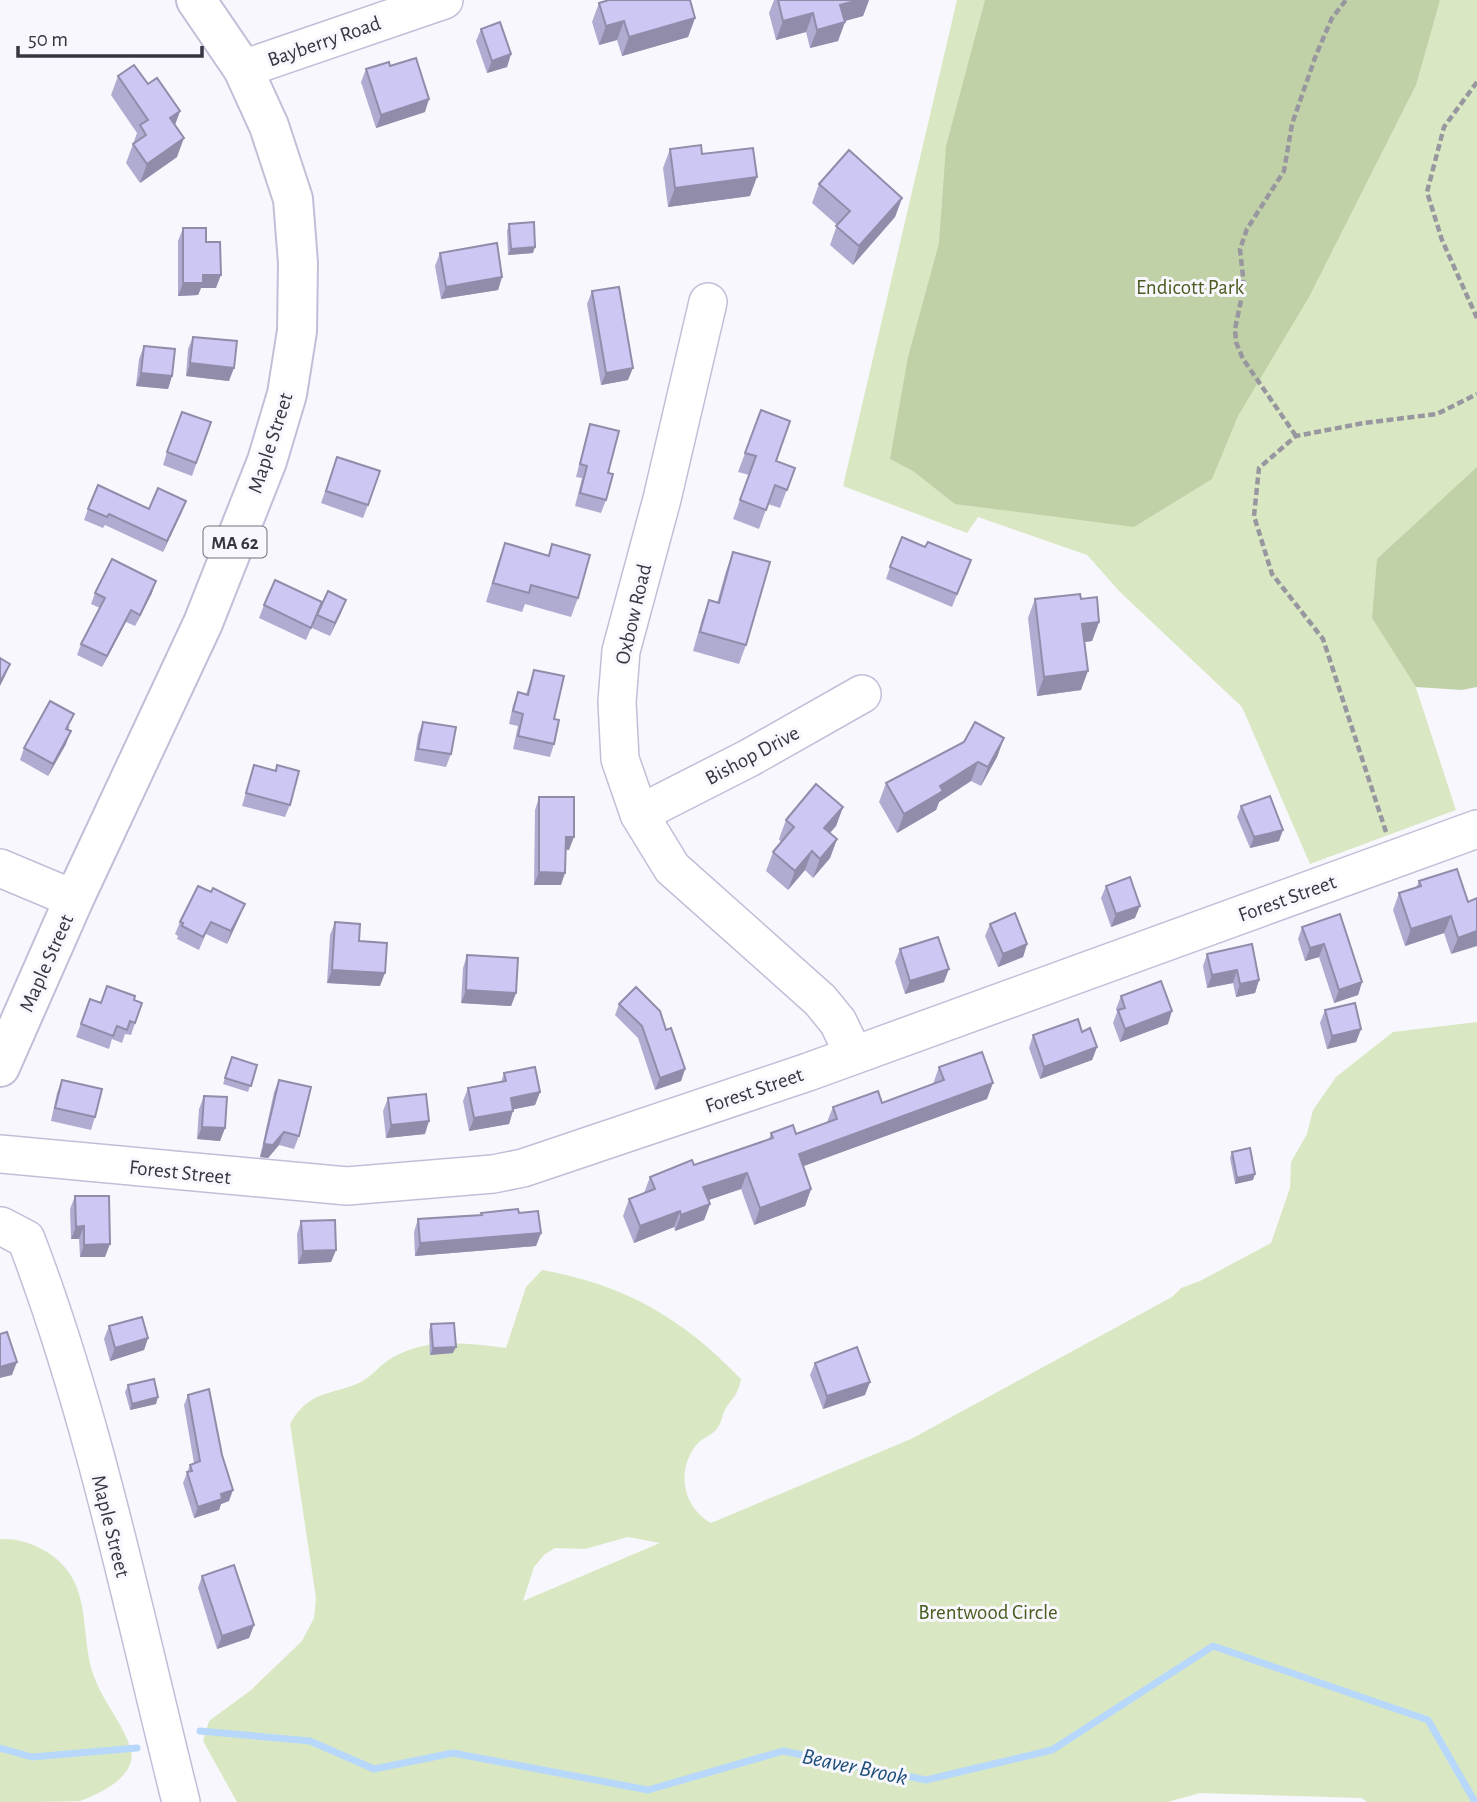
<svg xmlns="http://www.w3.org/2000/svg" width="1477" height="1802" viewBox="0 0 1477 1802" font-family="'Alegreya Sans',sans-serif">
	<style>
		.green { fill: #d9e8c3; fill-rule: evenodd }
		.forest { fill: #c0d1a7 }
		.lines { fill: none; stroke-linecap: round; stroke-linejoin: round }
		.stream { stroke: #b7d8fa; stroke-width: 7 }
		.minor-casing { stroke: #c1bed8; stroke-width: 40 }
		.major-casing { stroke: #c1bed8; stroke-width: 42 }
		.path { stroke: #98979f; stroke-width: 4.5; stroke-dasharray: 7 3.5; stroke-linecap: butt }
		.minor { stroke: #fff; stroke-width: 37 }
		.major { stroke: #fff; stroke-width: 38 }
		.wall { fill: #b0acd1 }
		.shaded-wall { fill: #908caa }
		.building { fill: #cdc8f3; stroke: #908caa; stroke-width: 2 }
		.labels { text-anchor: middle; stroke-width: 6; stroke-linejoin: round; paint-order: stroke }
		.shield { fill: #f8f7fd; stroke: #727079; stroke-width: 2 }
		.shield-label { font-size: 19px; font-weight: bold; fill: #383641 }
		.street-label { font-size: 21px; fill: #383641; stroke: #f8f7fd }
		.park-label { font-size: 21px; fill: #4a5e21; stroke: #f8f7fd }
		.water-label { font-size: 23px; font-style: italic; fill: #1f507b; stroke: #f8f7fd }
	</style>
	<rect width="100%" height="100%" fill="#f8f7fd"/>
	<!-- green -->
	<g class="green">
		<polygon points="957,0 1477,0 1477,622 1404,651 1456,810 1310,864 1242,707 1121,593 1087,555 978,517 967,533 843,486"/>
		<path d="M1477 1022V1802H1367L1362 1798 1200 1793 1168 1802H237L203 1741 209 1721 251 1690 302 1641 314 1618 316 1598 290 1424C309 1390 330 1396 361 1382 372 1376 380 1365 390 1359 426 1337 466 1343 506 1348L526 1287 542 1270C626 1285 682 1318 741 1379 737 1399 732 1396 724 1412 722 1417 721 1423 718 1427 714 1435 703 1437 697 1444 676 1470 682 1506 711 1523L911 1439 1172 1297 1181 1288 1200 1281 1271 1243 1290 1188 1291 1162 1307 1134 1313 1110 1336 1077 1393 1032ZM628 1537 660 1543 523 1601 534 1567 544 1555 555 1548 585 1549Z"/>
		<path d="M0 1539C18 1538 35 1544 50 1554 95 1585 78 1635 95 1679 104 1703 124 1725 131 1750 137 1776 100 1794 80 1801 62 1802 20 1802 0 1802Z"/>
	</g>
	<!-- forest -->
	<g class="forest">
		<polygon points="985,0 1440,0 1416,85 1309,297 1238,416 1212,479 1134,527 955,504 913,471 890,459 908,357 939,243 946,146"/>
		<polygon points="1477,467 1477,687 1462,690 1416,687 1372,618 1377,559"/>
	</g>
	<g class="lines">
		<!-- stream -->
		<g class="stream">
			<polyline points="200,1731 310,1741 374,1769 453,1753 648,1790 783,1751 926,1780 1052,1750 1213,1646 1428,1720 1475,1802"/>
			<polyline points="0,1748 32,1757 137,1748"/>
		</g>
		<defs>
			<g id="minor">
				<polyline points="243,69 444,0"/>
				<polyline points="708,302 662,499 621,651 617,702 620,759 639,814 672,868 820,1000 838,1022 854,1055"/>
				<polyline points="639,814 749,758 862,694"/>
				<polyline points="0,868 74,899"/>
				<polyline points="0,1154 347,1186 493,1174 523,1168 808,1072 1477,829"/>
				<path d="M1 1226 26 1239C95 1420 134 1615 181 1802"/>
			</g>
			<polyline id="major" points="0,1067 74,899 203,623 267,461 287,394 297,331 298,263 293,199 269,126 243,69 196,0"/>
		</defs>
		<!-- minor casing -->
		<use href="#minor" class="minor-casing"/>
		<!-- major casing -->
		<use href="#major" class="major-casing"/>
		<!-- path -->
		<g class="path">
			<polyline points="1477,82 1444,127 1427,192 1442,240 1477,318"/>
			<polyline points="1296,436 1243,359 1236,342 1235,329 1244,286 1240,249 1247,229 1284,171 1292,124 1316,55 1332,18 1346,0"/>
			<polyline points="1386,832 1323,639 1272,574 1254,516 1259,468 1296,436 1364,423 1437,414 1477,394"/>
		</g>
		<!-- minor -->
		<use href="#minor" class="minor"/>
		<!-- major -->
		<use href="#major" class="major"/>
	</g>
	<!-- wall -->
	<g class="wall">
		<polygon points="774,0 869,0 863,16 845,21 838,41 810,48 806,32 776,40 769,13"/>
		<polygon points="599,3 695,18 688,37 622,56 617,40 599,45 592,22"/>
		<polygon points="481,29 511,54 507,67 487,73 476,41"/>
		<polygon points="390,66 425,112 376,128 361,82 366,69"/>
		<polygon points="118,76 148,84 180,111 175,125 177,157 140,183 126,163 137,133 111,95"/>
		<polygon points="670,149 702,154 750,196 668,207 663,168"/>
		<polygon points="819,184 902,198 895,217 853,265 830,245 837,225 812,203"/>
		<polygon points="509,224 533,253 508,255 507,231"/>
		<polygon points="183,228 206,242 216,288 201,288 198,295 178,296 178,241"/>
		<polygon points="440,253 502,277 498,290 441,299 435,266"/>
		<polygon points="592,291 628,380 601,385 587,304"/>
		<polygon points="193,337 229,381 186,376 188,349"/>
		<polygon points="144,346 172,376 168,389 136,386 139,359"/>
		<polygon points="761,410 776,461 795,468 780,508 768,504 759,529 733,519 749,475 738,472"/>
		<polygon points="211,422 192,476 163,465 167,452"/>
		<polygon points="590,424 608,473 606,500 601,513 575,506 582,478 576,477 586,437"/>
		<polygon points="337,457 368,505 363,518 321,503"/>
		<polygon points="186,501 163,552 105,525 103,528 84,520 88,509 149,509"/>
		<polygon points="505,543 548,555 552,544 578,598 571,617 525,604 522,612 486,602 498,562"/>
		<polygon points="925,547 971,560 952,607 886,579 890,567"/>
		<polygon points="733,552 746,645 739,664 693,651 702,619 709,600 717,603 726,571"/>
		<polygon points="95,593 152,593 135,626 126,622 102,667 77,655 81,644 100,608 91,604"/>
		<polygon points="1035,599 1081,599 1099,622 1092,641 1085,642 1081,690 1037,696 1028,618"/>
		<polygon points="346,600 330,636 312,628 314,622 306,640 259,618 264,605"/>
		<polygon points="534,670 554,719 554,744 550,757 513,749 518,726 509,724 513,705 518,692 526,694"/>
		<polygon points="423,722 451,754 446,767 414,761 418,735"/>
		<polygon points="70,726 68,730 66,744 48,776 20,760 24,748"/>
		<polygon points="1004,738 997,757 981,786 971,781 939,802 936,810 897,833 879,802 886,783"/>
		<polygon points="254,765 275,771 277,765 290,805 285,817 242,806"/>
		<polygon points="539,797 569,850 565,849 561,885 534,885 535,810"/>
		<polygon points="1241,806 1279,841 1250,848 1237,817"/>
		<polygon points="843,807 836,826 830,833 837,839 830,858 813,878 805,870 788,890 766,871 773,852 781,842 779,839 786,820"/>
		<polygon points="1419,881 1468,902 1477,898 1451,954 1444,933 1405,946 1393,910 1399,893 1416,888"/>
		<polygon points="1106,886 1135,918 1111,927 1101,898"/>
		<polygon points="1340,914 1362,982 1358,995 1334,1003 1319,957 1305,961 1298,939 1302,927"/>
		<polygon points="240,916 227,944 206,934 199,950 177,939 178,936 175,934 180,922"/>
		<polygon points="335,922 359,941 380,986 327,983 330,935"/>
		<polygon points="990,924 1027,944 1023,957 998,967 985,936"/>
		<polygon points="900,949 944,982 905,994 895,962"/>
		<polygon points="1207,954 1259,980 1255,993 1236,997 1233,983 1207,988 1203,966"/>
		<polygon points="467,955 516,993 511,1006 461,1003 463,968"/>
		<polygon points="1121,996 1168,1024 1120,1042 1113,1023 1117,1012 1116,1009"/>
		<polygon points="90,999 101,1002 134,1000 135,1023 131,1035 125,1034 122,1043 112,1039 109,1049 76,1037"/>
		<polygon points="619,1004 666,1030 685,1069 681,1081 655,1090 638,1038 615,1015"/>
		<polygon points="1325,1010 1361,1029 1356,1042 1327,1049 1320,1023"/>
		<polygon points="1082,1032 1097,1047 1092,1060 1040,1079 1029,1048 1033,1035"/>
		<polygon points="232,1057 257,1065 248,1092 223,1084"/>
		<polygon points="939,1067 987,1099 803,1166 811,1189 805,1206 754,1225 741,1189 708,1200 710,1204 704,1220 675,1231 674,1227 634,1243 623,1216 629,1199 644,1193 650,1177 694,1165 769,1139 771,1133 796,1134 827,1122 833,1107 882,1103 933,1084"/>
		<polygon points="504,1073 540,1092 535,1105 513,1109 509,1124 469,1131 463,1101 468,1088 501,1082"/>
		<polygon points="62,1080 95,1117 91,1130 51,1121 57,1093"/>
		<polygon points="279,1080 299,1136 294,1149 279,1145 268,1158 260,1157 274,1092"/>
		<polygon points="204,1096 225,1128 220,1141 197,1139 199,1109"/>
		<polygon points="388,1098 425,1134 386,1138 383,1111"/>
		<polygon points="1232,1152 1253,1180 1235,1184 1230,1158"/>
		<polygon points="75,1196 105,1257 80,1257 79,1239 71,1239 70,1209"/>
		<polygon points="481,1213 519,1213 541,1233 536,1246 415,1256 414,1232 418,1219 481,1215"/>
		<polygon points="301,1221 336,1250 331,1262 298,1264 297,1234"/>
		<polygon points="431,1324 453,1353 430,1355 429,1331"/>
		<polygon points="109,1326 148,1338 144,1350 110,1361 104,1339"/>
		<polygon points="815,1363 865,1395 823,1409 810,1375"/>
		<polygon points="128,1385 156,1404 130,1410 125,1392"/>
		<polygon points="188,1395 222,1455 229,1501 221,1504 219,1510 194,1518 183,1483 190,1465 194,1463 184,1405"/>
		<polygon points="202,1576 254,1625 249,1638 217,1649 198,1588"/>
	</g>
	<!-- shaded-wall -->
	<g class="shaded-wall">
		<polygon points="859,0 869,0 863,16 834,24 840,5"/>
		<polygon points="813,13 806,32 776,40 783,21"/>
		<polygon points="695,18 688,37 622,56 629,37"/>
		<polygon points="624,21 617,40 599,45 606,26"/>
		<polygon points="845,22 838,41 810,48 817,30"/>
		<polygon points="511,54 507,67 487,73 492,61"/>
		<polygon points="429,99 425,112 376,128 381,115"/>
		<polygon points="180,111 173,130 170,118"/>
		<polygon points="184,138 177,157 140,183 147,164"/>
		<polygon points="757,177 750,196 668,207 675,188"/>
		<polygon points="902,198 895,217 853,265 859,246"/>
		<polygon points="535,247 533,253 508,255 511,249"/>
		<polygon points="203,275 221,275 216,288 201,288 198,295 178,296 183,283"/>
		<polygon points="502,277 498,290 441,299 446,287"/>
		<polygon points="190,363 234,368 229,381 186,376"/>
		<polygon points="633,368 628,380 601,385 606,373"/>
		<polygon points="141,373 172,376 168,389 136,386"/>
		<polygon points="186,501 182,512 163,552 167,541"/>
		<polygon points="156,581 152,593 135,626 140,615"/>
		<polygon points="346,600 341,613 330,636 335,623"/>
		<polygon points="131,610 126,622 102,667 107,656"/>
		<polygon points="1099,622 1092,641 1076,643 1082,624"/>
		<polygon points="10,664 5,676 0,686 0,682"/>
		<polygon points="1088,671 1081,690 1037,696 1044,677"/>
		<polygon points="71,731 66,744 48,776 53,764"/>
		<polygon points="1004,738 997,757 981,786 988,767"/>
		<polygon points="978,762 971,781 939,802 936,810 897,833 904,814 940,786"/>
		<polygon points="843,807 836,826 817,847 824,828"/>
		<polygon points="1283,830 1279,841 1250,848 1254,837"/>
		<polygon points="566,837 574,837 569,850 561,849"/>
		<polygon points="837,839 830,858 813,878 820,859"/>
		<polygon points="812,851 805,870 788,890 795,871"/>
		<polygon points="539,872 565,873 561,885 534,885"/>
		<polygon points="245,904 240,916 227,944 231,931"/>
		<polygon points="1140,906 1135,918 1111,927 1116,914"/>
		<polygon points="1451,916 1444,933 1405,946 1411,929"/>
		<polygon points="1477,931 1477,946 1451,954 1458,938"/>
		<polygon points="1027,944 1023,957 998,967 1003,954"/>
		<polygon points="1324,944 1319,957 1305,961 1310,948"/>
		<polygon points="949,969 944,982 905,994 910,981"/>
		<polygon points="332,970 385,973 380,986 327,983"/>
		<polygon points="1237,970 1233,983 1207,988 1212,975"/>
		<polygon points="1259,980 1255,993 1236,997 1240,984"/>
		<polygon points="1362,982 1358,995 1334,1003 1339,990"/>
		<polygon points="466,990 516,993 511,1006 461,1003"/>
		<polygon points="1172,1011 1168,1024 1120,1042 1125,1029"/>
		<polygon points="1361,1029 1356,1042 1327,1049 1332,1036"/>
		<polygon points="1097,1047 1092,1060 1040,1079 1044,1067"/>
		<polygon points="685,1069 681,1081 655,1090 660,1078"/>
		<polygon points="993,1083 987,1099 793,1170 799,1154"/>
		<polygon points="540,1092 535,1105 506,1111 511,1098"/>
		<polygon points="513,1111 509,1124 469,1131 474,1118"/>
		<polygon points="429,1121 425,1134 386,1138 391,1125"/>
		<polygon points="202,1127 225,1128 220,1141 197,1139"/>
		<polygon points="284,1132 279,1145 268,1158 260,1157 264,1144"/>
		<polygon points="747,1173 741,1189 697,1204 703,1187"/>
		<polygon points="1255,1174 1253,1180 1235,1184 1237,1178"/>
		<polygon points="811,1189 805,1206 754,1225 760,1208"/>
		<polygon points="710,1204 704,1220 675,1231 681,1215"/>
		<polygon points="680,1211 674,1227 634,1243 640,1226"/>
		<polygon points="84,1226 79,1239 71,1239 76,1227"/>
		<polygon points="541,1233 536,1246 415,1256 420,1243"/>
		<polygon points="110,1244 105,1257 80,1257 84,1245"/>
		<polygon points="336,1250 331,1262 298,1264 303,1251"/>
		<polygon points="148,1338 144,1350 110,1361 115,1348"/>
		<polygon points="456,1347 453,1353 430,1355 433,1348"/>
		<polygon points="17,1362 12,1375 0,1378 0,1367"/>
		<polygon points="870,1382 865,1395 823,1409 827,1396"/>
		<polygon points="158,1397 156,1404 130,1410 132,1404"/>
		<polygon points="233,1490 229,1501 221,1504 219,1510 194,1518 198,1507 221,1494"/>
		<polygon points="254,1625 249,1638 217,1649 222,1636"/>
	</g>
	<!-- building -->
	<g class="building">
		<polygon points="609,0 690,0 695,18 629,37 624,21 606,26 599,3"/>
		<polygon points="778,0 859,0 840,5 845,22 817,30 813,13 783,21"/>
		<polygon points="500,22 511,54 492,61 481,29"/>
		<polygon points="416,58 429,99 381,115 366,69 389,62 390,66"/>
		<polygon points="134,65 148,84 157,78 180,111 170,118 184,138 147,164 133,144 146,135 140,125 148,120 118,76"/>
		<polygon points="701,145 702,154 753,148 757,177 675,188 670,149"/>
		<polygon points="849,150 902,198 859,246 836,226 850,211 819,184"/>
		<polygon points="534,222 535,247 511,249 509,224"/>
		<polygon points="183,228 206,228 206,242 220,242 221,275 203,275 203,283 183,283"/>
		<polygon points="497,243 502,277 446,287 440,253"/>
		<polygon points="619,287 633,368 606,373 592,291"/>
		<polygon points="193,337 237,341 234,368 190,363"/>
		<polygon points="144,346 175,349 172,376 141,373"/>
		<polygon points="761,410 790,421 776,461 795,468 787,490 775,485 766,510 740,500 756,456 745,453"/>
		<polygon points="182,412 211,422 196,463 167,452"/>
		<polygon points="590,424 619,431 608,473 613,474 606,500 580,493 587,466 580,464"/>
		<polygon points="337,457 380,471 368,505 326,491"/>
		<polygon points="98,485 149,509 158,488 186,501 167,541 109,514 107,517 88,509"/>
		<polygon points="902,537 925,547 928,542 971,560 957,594 890,567"/>
		<polygon points="505,543 549,556 552,544 590,555 578,598 531,585 529,593 493,583"/>
		<polygon points="733,552 770,562 746,645 700,632 709,600 719,603"/>
		<polygon points="112,559 156,581 140,615 131,610 107,656 81,644 105,598 95,593"/>
		<polygon points="275,580 322,602 311,628 264,605"/>
		<polygon points="328,591 346,600 335,623 317,615"/>
		<polygon points="1080,594 1081,599 1097,597 1099,622 1082,624 1088,671 1044,677 1035,599"/>
		<polygon points="0,658 10,664 0,682"/>
		<polygon points="534,670 564,676 554,719 559,720 554,744 518,736 523,714 513,711 518,692 528,695"/>
		<polygon points="50,701 74,714 66,729 71,731 53,764 24,748"/>
		<polygon points="423,722 456,727 451,754 418,749"/>
		<polygon points="975,722 1004,738 988,767 978,762 940,786 943,791 904,814 886,783 964,742"/>
		<polygon points="254,765 276,771 277,765 299,771 290,805 246,793"/>
		<polygon points="816,784 843,807 824,828 837,839 820,859 812,851 795,871 773,852 794,827 786,820"/>
		<polygon points="1270,796 1283,830 1254,837 1241,806"/>
		<polygon points="539,797 574,797 574,837 566,837 565,873 539,872"/>
		<polygon points="1457,869 1468,902 1477,898 1477,931 1458,938 1451,916 1411,929 1399,893 1421,886 1419,881"/>
		<polygon points="1130,877 1140,906 1116,914 1106,886"/>
		<polygon points="198,886 211,892 213,888 245,904 231,931 211,922 203,937 182,926 183,923 180,922"/>
		<polygon points="1015,913 1027,944 1003,954 990,924"/>
		<polygon points="1340,914 1362,982 1339,990 1324,944 1310,948 1302,927"/>
		<polygon points="335,922 360,924 359,941 387,943 385,973 332,970"/>
		<polygon points="938,937 949,969 910,981 900,949"/>
		<polygon points="1252,944 1259,980 1240,984 1237,970 1212,975 1207,954"/>
		<polygon points="467,955 518,958 516,993 466,990"/>
		<polygon points="1161,981 1172,1011 1125,1029 1118,1010 1125,1008 1121,996"/>
		<polygon points="107,986 135,996 134,1000 142,1003 135,1023 130,1021 127,1030 117,1026 113,1036 81,1024 90,999 101,1003"/>
		<polygon points="636,987 660,1011 666,1030 671,1028 685,1069 660,1078 642,1026 619,1004"/>
		<polygon points="1355,1003 1361,1029 1332,1036 1325,1010"/>
		<polygon points="1078,1019 1082,1032 1090,1028 1097,1047 1044,1067 1033,1035"/>
		<polygon points="982,1052 993,1083 799,1154 811,1189 760,1208 747,1173 703,1187 710,1204 681,1215 680,1211 640,1226 629,1199 655,1189 650,1177 692,1160 694,1165 773,1138 771,1133 793,1125 796,1134 837,1119 833,1107 878,1091 882,1103 944,1080 939,1067"/>
		<polygon points="232,1057 257,1065 251,1086 225,1078"/>
		<polygon points="535,1067 540,1092 511,1098 513,1111 474,1118 468,1088 506,1081 504,1073"/>
		<polygon points="62,1080 102,1089 95,1117 55,1108"/>
		<polygon points="279,1080 311,1087 299,1136 284,1132 273,1145 264,1144"/>
		<polygon points="426,1094 429,1121 391,1125 388,1098"/>
		<polygon points="204,1096 227,1097 225,1128 202,1127"/>
		<polygon points="1250,1148 1255,1174 1237,1178 1232,1152"/>
		<polygon points="75,1196 109,1196 110,1244 84,1245 84,1226 76,1227"/>
		<polygon points="518,1209 519,1213 538,1211 541,1233 420,1243 418,1219 482,1215 481,1213"/>
		<polygon points="335,1220 336,1250 303,1251 301,1221"/>
		<polygon points="142,1317 148,1338 115,1348 109,1326"/>
		<polygon points="454,1323 456,1347 433,1348 431,1324"/>
		<polygon points="7,1332 17,1362 0,1367 0,1334"/>
		<polygon points="857,1347 870,1382 827,1396 815,1363"/>
		<polygon points="154,1379 158,1397 132,1404 128,1385"/>
		<polygon points="209,1389 222,1455 233,1490 221,1494 222,1499 198,1507 187,1472 192,1471 190,1465 200,1461 188,1395"/>
		<polygon points="234,1565 254,1625 222,1636 202,1576"/>
	</g>
	<g class="labels">
		<!-- shield labels -->
		<rect class="shield" x="203.5" y="526.5" width="63" height="31" rx="5"/>
		<g class="shield-label">
			<text x="235" y="549">MA 62</text>
		</g>
		<!-- street labels -->
		<g class="street-label">
			<text transform="translate(324 41) rotate(-19)" y="7">Bayberry Road</text>
			<text transform="translate(270 443) rotate(-72)" y="7">Maple Street</text>
			<text transform="translate(633 614) rotate(-77)" y="7">Oxbow Road</text>
			<text transform="translate(752 755) rotate(-28)" y="7">Bishop Drive</text>
			<text transform="translate(1287 898) rotate(-20)" y="7">Forest Street</text>
			<text transform="translate(46 963) rotate(-66)" y="7">Maple Street</text>
			<text transform="translate(754 1090) rotate(-19)" y="7">Forest Street</text>
			<text transform="translate(180 1172) rotate(6)" y="7">Forest Street</text>
			<text transform="translate(111 1526) rotate(76)" y="7">Maple Street</text>
		</g>
		<!-- park labels -->
		<g class="park-label">
			<text x="1190" y="294">Endicott Park</text>
			<text x="988" y="1619">Brentwood Circle</text>
		</g>
		<!-- water labels -->
		<g class="water-label">
			<text transform="translate(855 1766) rotate(12)" y="8">Beaver Brook</text>
		</g>
	</g>
	<!-- scale -->
	<path d="M18 46v10h184v-10" fill="none" stroke="#383641" stroke-width="3.5"/>
	<text x="28" y="46" font-size="21" fill="#383641" stroke="#f8f7fd" stroke-width="5" paint-order="stroke">50 m</text>
</svg>
